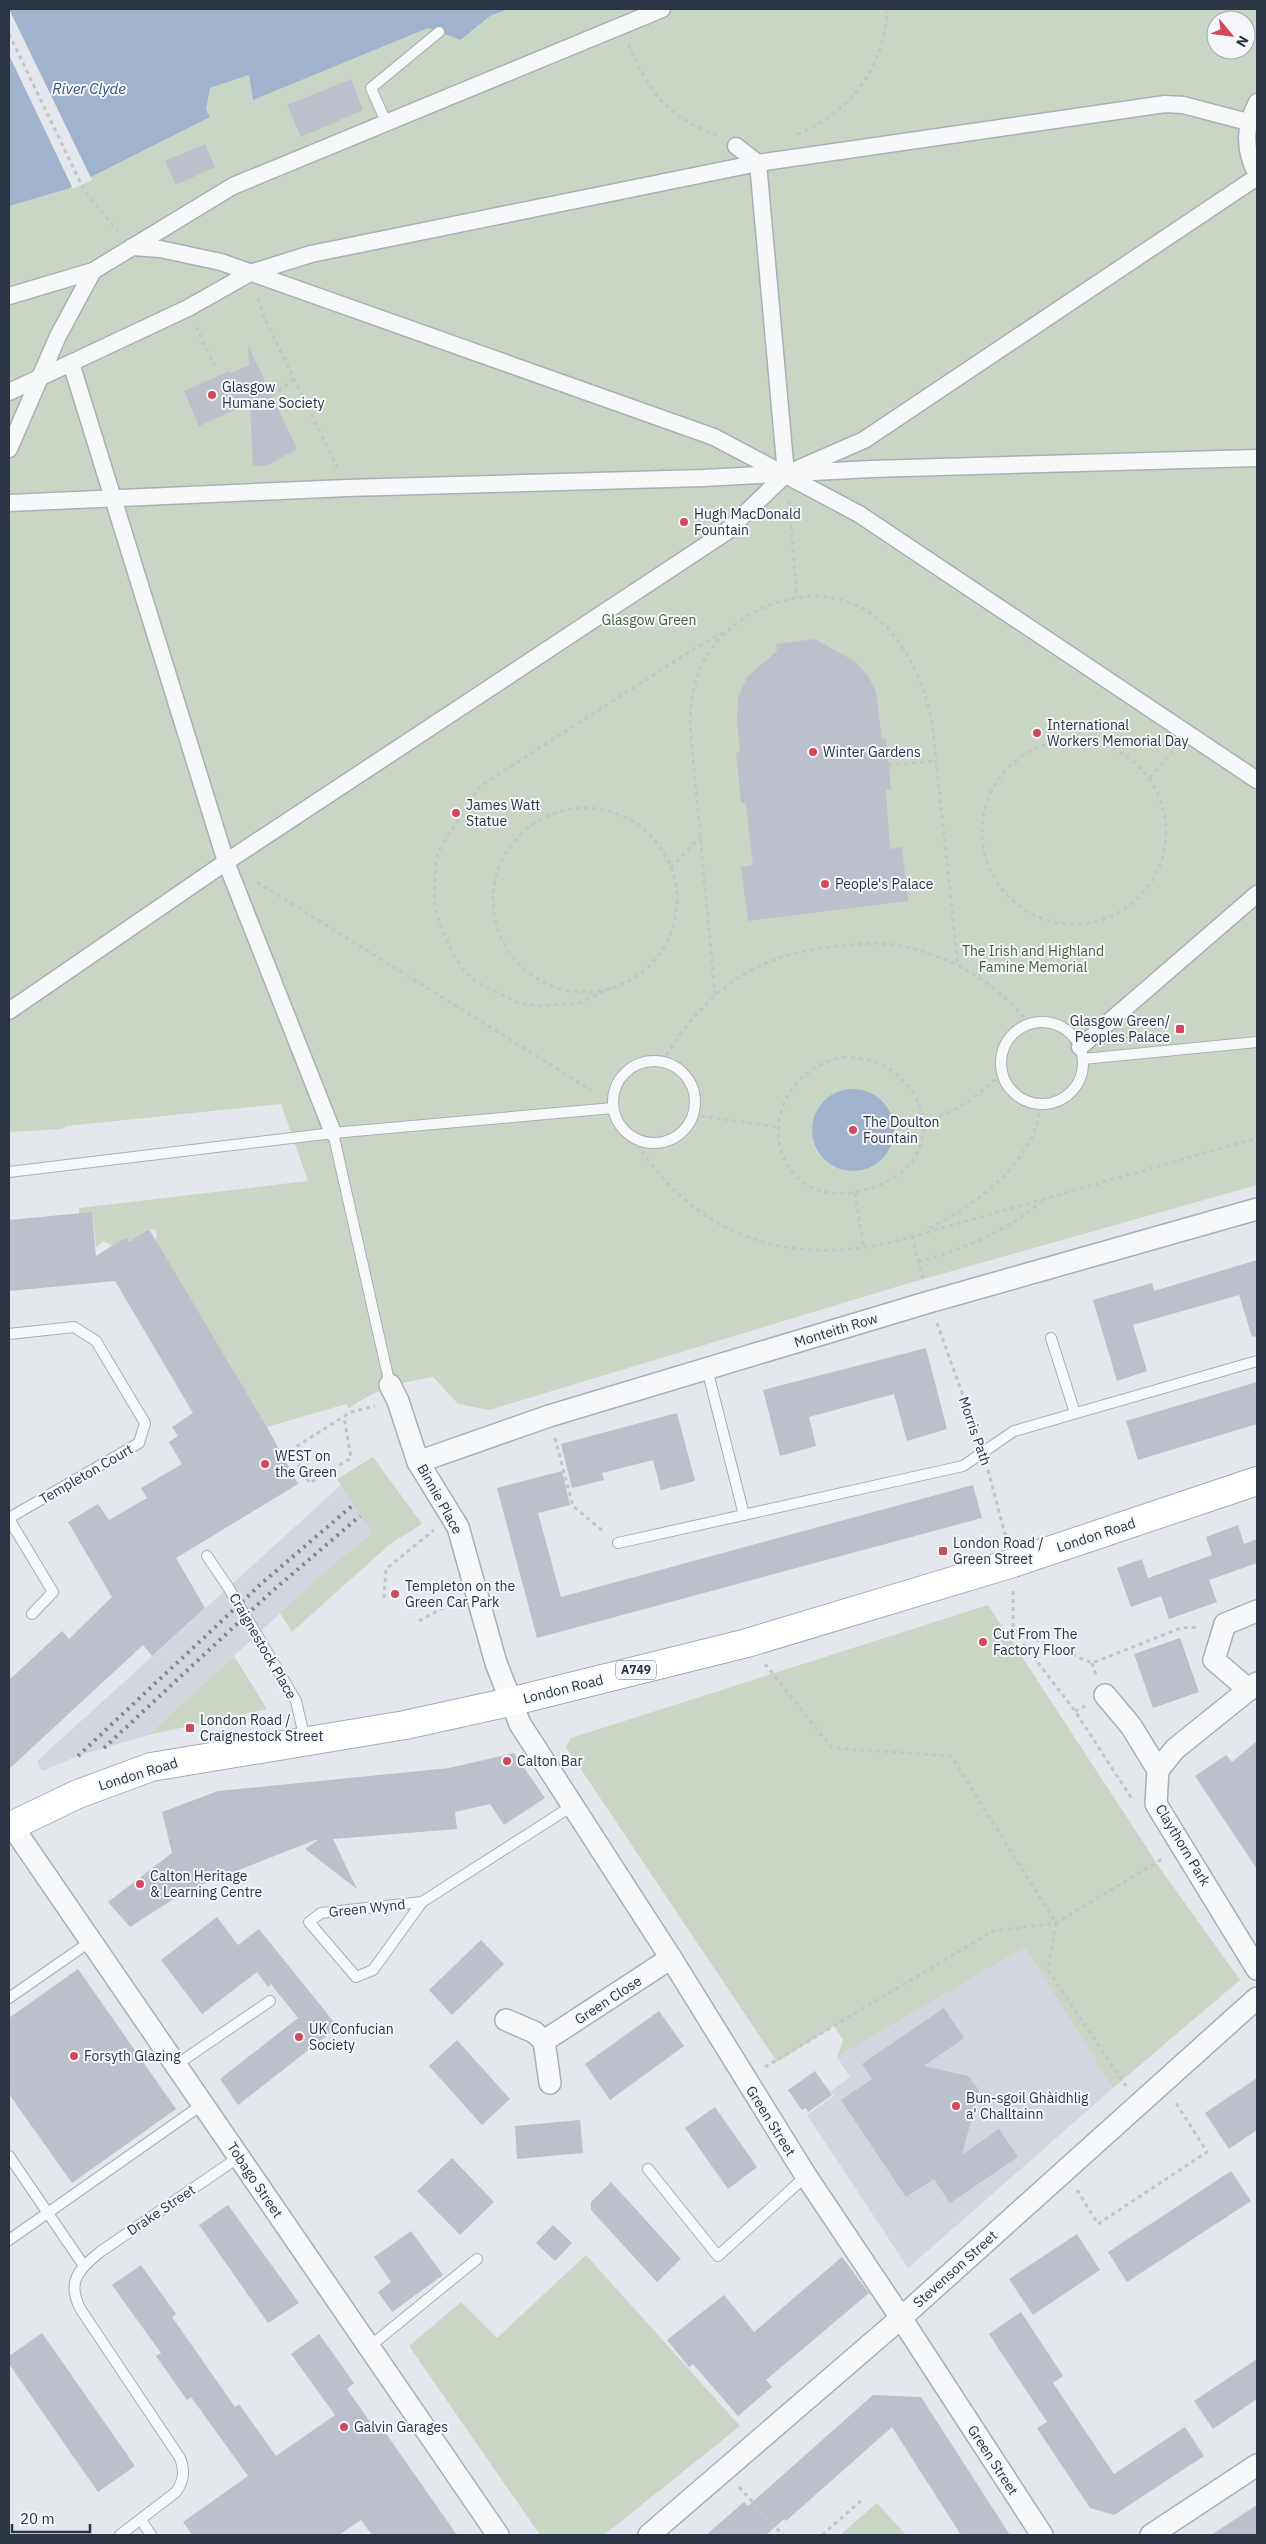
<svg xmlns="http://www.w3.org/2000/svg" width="1266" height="2544" viewBox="0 0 1266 2544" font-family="'IBM Plex Sans',sans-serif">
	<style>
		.built { fill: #d2d6de }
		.green { fill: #c9d6c5; fill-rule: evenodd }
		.water { fill: #9fb4cc }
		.pier { fill: #e4e7ec }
		.building { fill: #bbc0ca }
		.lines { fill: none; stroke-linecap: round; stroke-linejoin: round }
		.service-casing { stroke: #a9aeb7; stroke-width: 12 }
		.pedestrian-casing { stroke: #a9aeb7; stroke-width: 19 }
		.minor-casing { stroke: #a9aeb7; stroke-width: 24 }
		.primary-casing { stroke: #a3abb8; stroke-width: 30 }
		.path { stroke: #c2c5cb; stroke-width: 3; stroke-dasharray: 4 4; stroke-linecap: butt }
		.service { stroke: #f7f8fa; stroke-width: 10 }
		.pedestrian { stroke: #f7f8fa; stroke-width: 16 }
		.minor { stroke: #f7f8fa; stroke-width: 21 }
		.primary { stroke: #fff; stroke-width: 28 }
		.rail { stroke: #7d8696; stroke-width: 4; stroke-dasharray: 2.5 5; stroke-linecap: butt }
		.service-bridge-casing { stroke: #a9aeb7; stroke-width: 12; stroke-linecap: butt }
		.service-bridge { stroke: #f7f8fa; stroke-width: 10 }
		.poi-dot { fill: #d1495b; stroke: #f4f6f9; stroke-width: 2 }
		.labels { text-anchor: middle; stroke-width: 4; stroke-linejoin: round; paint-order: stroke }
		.shield { fill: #f4f6f9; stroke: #676e7b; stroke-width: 1 }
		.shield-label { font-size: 12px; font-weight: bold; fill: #2b3445 }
		.poi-label { font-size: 14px; fill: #2b3445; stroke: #f4f6f9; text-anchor: start }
		.park-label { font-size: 14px; fill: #3f6138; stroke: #f4f6f9 }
		.street-label { font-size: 14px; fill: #2b3445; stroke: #f4f6f9 }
		.water-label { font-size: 15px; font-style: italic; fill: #34527a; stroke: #f4f6f9 }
	</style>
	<rect width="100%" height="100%" fill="#e4e7ec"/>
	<!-- built -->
	<g class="built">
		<polygon points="341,1485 372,1534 335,1563 148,1735 78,1756 42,1771 37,1761"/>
		<polygon points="1026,1946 1113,2088 908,2268 807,2115 834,2096 831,2091 850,2077 837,2057"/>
	</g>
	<!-- green -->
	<g class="green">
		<path d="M508 9H1257V1185L906 1284 489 1410 458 1404 433 1377C395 1384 381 1387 349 1408L346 1404 267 1427 155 1240 157 1234 155 1230 149 1229 129 1242 125 1237 113 1246 103 1241 96 1247 93 1217 87 1213 79 1214V1208L308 1181 281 1104 67 1126 62 1129 9 1132V198L210 117 206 110 210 88 249 75 253 99 428 28 462 40 490 16ZM1216 20H1246V50H1216Z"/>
		<polygon points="373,1457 422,1524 390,1544 292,1632 280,1613 335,1563 372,1534 337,1479"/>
		<polygon points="988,1605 1162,1871 1240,1980 1113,2088 1025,1947 837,2057 843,2040 834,2026 777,2062 566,1747 571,1738"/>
		<polygon points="234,1656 267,1709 148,1735"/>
		<polygon points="586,2255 740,2426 604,2535 540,2535 409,2346 461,2302 497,2338"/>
		<polygon points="877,2503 906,2535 840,2535"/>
	</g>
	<!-- water -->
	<g class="water">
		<polygon points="9,9 508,9 490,16 461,40 428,28 253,100 249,75 210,88 206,110 210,117 67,189 9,206"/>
		<circle cx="853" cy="1130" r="41"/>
	</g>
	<!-- pier -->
	<polygon class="pier" points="9,9 92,180 73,189 9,55"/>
	<!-- building -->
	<g class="building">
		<polygon points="351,79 363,110 301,137 287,105"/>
		<polygon points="205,144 215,167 176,185 165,161"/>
		<polygon points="248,345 297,449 268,465 253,466 250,403 199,426 184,391 229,371 230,374 249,365"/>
		<polygon points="815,639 856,662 870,679 876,692 882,740 886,738 891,789 886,790 890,849 902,847 908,901 748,921 741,867 753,865 746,803 741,803 739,780 736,752 740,751 737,720 738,698 747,677 777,651 776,644"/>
		<polygon points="92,1212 96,1256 126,1237 129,1242 149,1229 267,1427 298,1484 176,1558 205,1608 152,1656 143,1645 9,1769 9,1680 62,1631 69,1639 112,1597 68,1522 98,1504 109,1520 147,1498 141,1488 182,1464 169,1442 178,1436 172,1427 193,1413 115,1281 9,1291 9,1220"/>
		<polygon points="1257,1260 1257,1336 1252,1337 1239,1295 1133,1325 1147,1371 1117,1381 1093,1300 1152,1283 1154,1291"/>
		<polygon points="926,1348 947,1429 907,1441 894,1394 809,1417 816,1446 780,1456 763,1390"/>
		<polygon points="1257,1382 1257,1424 1138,1460 1126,1421"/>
		<polygon points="677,1413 695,1481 661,1490 653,1460 602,1473 604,1480 572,1488 561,1444"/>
		<polygon points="562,1471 570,1505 538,1513 561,1597 973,1485 982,1518 537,1638 497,1488"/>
		<polygon points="1238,1525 1244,1544 1257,1539 1257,1563 1209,1580 1217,1602 1169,1619 1161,1596 1131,1607 1117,1568 1142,1559 1148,1578 1212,1555 1206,1537"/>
		<polygon points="1180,1638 1199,1692 1153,1708 1134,1654"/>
		<polygon points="1257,1741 1257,1869 1195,1776 1226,1755 1232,1762"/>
		<polygon points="514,1753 545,1798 504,1825 490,1804 455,1812 457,1829 333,1839 357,1889 305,1849 318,1840 315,1840 186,1891 130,1927 108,1902 172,1853 162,1812 218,1791 449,1768"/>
		<polygon points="217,1917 238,1945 259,1929 338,2027 238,2105 220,2079 298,2018 271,1984 268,1987 257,1972 202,2014 161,1960"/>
		<polygon points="481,1940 504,1964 452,2015 429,1990"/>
		<polygon points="78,1969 176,2109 72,2183 9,2094 9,2018"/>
		<polygon points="944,2008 964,2038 924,2066 968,2076 979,2090 962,2155 999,2129 1018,2157 950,2203 934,2179 906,2197 841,2100 872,2079 862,2064"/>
		<polygon points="659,2011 684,2046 610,2100 585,2064"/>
		<polygon points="457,2040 510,2099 482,2125 429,2066"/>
		<polygon points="815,2071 832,2095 808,2112 806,2108 802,2110 788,2090"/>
		<polygon points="1257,2078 1257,2130 1229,2149 1205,2113"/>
		<polygon points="715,2107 757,2167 728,2189 685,2128"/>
		<polygon points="580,2120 583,2153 517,2159 515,2126"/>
		<polygon points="452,2158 494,2202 460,2235 417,2191"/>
		<polygon points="1231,2171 1251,2201 1127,2282 1108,2252"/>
		<polygon points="611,2182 681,2259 657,2282 591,2210 591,2202"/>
		<polygon points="228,2205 299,2303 268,2323 199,2225"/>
		<polygon points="553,2225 572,2243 555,2261 536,2243"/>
		<polygon points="411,2231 443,2275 392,2312 378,2292 391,2282 374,2257"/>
		<polygon points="1077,2234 1100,2270 1033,2315 1009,2279"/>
		<polygon points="842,2257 869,2293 766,2380 772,2387 738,2416 693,2364 689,2367 667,2340 724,2295 754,2332"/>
		<polygon points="141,2265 176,2314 172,2317 235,2407 239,2404 276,2456 335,2415 291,2354 319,2334 354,2383 347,2389 375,2429 380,2425 457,2535 372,2535 361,2520 339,2535 192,2535 183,2522 248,2476 191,2397 187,2400 156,2356 161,2353 112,2285"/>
		<polygon points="1021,2312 1063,2376 1053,2383 1114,2474 1185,2427 1204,2456 1114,2515 1090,2508 1037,2428 1047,2422 989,2334"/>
		<polygon points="42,2333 135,2466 98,2492 9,2364 9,2356"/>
		<polygon points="1257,2359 1257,2399 1213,2429 1194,2401"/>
		<polygon points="873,2395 921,2397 1010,2535 961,2535 892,2427 786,2521 784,2519 766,2535 706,2535 744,2502 748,2506"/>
		<polygon points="1257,2505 1257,2535 1211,2535"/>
	</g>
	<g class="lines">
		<defs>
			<g id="service">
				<polyline points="386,122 371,88 439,32"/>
				<circle cx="1042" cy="1063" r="41"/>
				<polyline points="1083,1059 1257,1042"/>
				<circle cx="654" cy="1102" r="41"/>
				<polyline points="333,1133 390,1385"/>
				<polyline points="9,1172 333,1133 613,1108"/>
				<polyline points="9,1334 74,1327 96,1341 145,1423 139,1443 9,1518"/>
				<polyline points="1051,1338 1075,1413"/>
				<polyline points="707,1369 744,1515"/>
				<polyline points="9,1519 53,1592 32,1614"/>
				<polyline points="618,1543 963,1466 1014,1431 1257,1361"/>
				<polyline points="207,1556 228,1587"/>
				<polyline points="257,1635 296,1701 305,1740"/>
				<polyline points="422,1902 321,1913 309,1922 356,1977 373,1970 422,1902 572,1806"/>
				<polyline points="9,1998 91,1941"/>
				<polyline points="176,2065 270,2001"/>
				<polyline points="9,2156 84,2266"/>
				<polyline points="648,2169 718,2256 806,2176"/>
				<polyline points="9,2240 203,2104"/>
				<polyline points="369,2347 477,2259"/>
				<polyline points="141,2520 151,2535"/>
				<path d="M120 2535 176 2492C184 2480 185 2471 180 2458L81 2310C66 2282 78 2270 100 2252L239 2157"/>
			</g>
			<g id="pedestrian">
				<path d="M1257 102C1244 126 1244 151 1257 175"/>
				<polyline points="736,146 758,163 786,474"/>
				<polyline points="132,247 160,249 221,262 714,437 859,514 1257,780"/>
				<polyline points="9,296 93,271 233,186 662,9"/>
				<polyline points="71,363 226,862 333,1133"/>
				<polyline points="9,392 188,308 250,273 311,254 758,163 1165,104 1183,105 1248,122"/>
				<polyline points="9,449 58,336 93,271"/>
				<polyline points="9,503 347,488 703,478 871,469 1257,458"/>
				<polyline points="9,1011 226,862 726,532 786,474 864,440 1257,177"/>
				<polyline points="1080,1047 1257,894"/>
			</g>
			<g id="minor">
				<polyline points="390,1385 398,1401 418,1462 458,1527 496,1663 520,1724 671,1958 806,2176 901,2318 1042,2535"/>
				<polyline points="418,1462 549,1416 929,1302 1257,1209"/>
				<polyline points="1249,1690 1214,1660 1225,1624 1257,1611"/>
				<polyline points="1105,1695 1131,1726 1158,1770 1156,1804 1257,1969"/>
				<polyline points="1158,1770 1175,1749 1257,1683"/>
				<polyline points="12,1826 498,2535"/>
				<polyline points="506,2020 534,2032 544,2041 550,2083"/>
				<polyline points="544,2041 671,1958"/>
				<polyline points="649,2535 901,2318 1257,1998"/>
				<polyline points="1151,2535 1257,2465"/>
			</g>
			<polyline id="primary" points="9,1827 78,1794 151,1767 405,1725 510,1702 747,1643 1013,1563 1257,1481"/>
		</defs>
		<!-- service casing -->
		<use href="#service" class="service-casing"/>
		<!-- pedestrian casing -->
		<use href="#pedestrian" class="pedestrian-casing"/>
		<!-- minor casing -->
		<use href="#minor" class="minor-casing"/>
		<!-- primary casing -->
		<use href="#primary" class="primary-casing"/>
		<!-- path -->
		<g class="path">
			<polyline points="9,34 85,192 118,231"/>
			<path d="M628 44C650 94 666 116 718 136"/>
			<path d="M797 134C850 114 885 66 887 9"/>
			<polyline points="258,298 264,317 338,469"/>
			<polyline points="196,327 214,365"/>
			<polyline points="272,396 294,379"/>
			<polyline points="789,501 797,598"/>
			<circle cx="1074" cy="832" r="92"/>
			<polyline points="888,765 936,761"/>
			<polyline points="1150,778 1174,749"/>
			<circle cx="585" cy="900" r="92"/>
			<polyline points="671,868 700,837"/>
			<polyline points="257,882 591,1090"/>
			<polyline points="611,988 580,1003 538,1006 516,1002 476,982 462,968 451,950 437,916 434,900 436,862 439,850 479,787 692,650 725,632"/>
			<path d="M715 995 690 725C691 701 693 680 705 659 735 606 813 577 867 611 904 635 924 682 932 723L958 966"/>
			<path d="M843 1057C852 1058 863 1058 873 1061 910 1074 937 1117 916 1155 907 1172 886 1184 868 1189 763 1220 745 1078 843 1057Z"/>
			<path d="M662 1062C682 1029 705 1000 738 978 768 958 802 950 838 946 854 945 871 942 887 944 941 950 997 981 1029 1024"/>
			<polyline points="693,1115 777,1127"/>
			<path d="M924 1121C958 1113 976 1096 1002 1074"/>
			<path d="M633 1138C694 1236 786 1268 897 1241L1257 1138"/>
			<polyline points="855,1193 864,1248"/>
			<path d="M930 1228C975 1205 1038 1161 1040 1104"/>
			<polyline points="912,1236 923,1279"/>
			<path d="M918 1262C972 1246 1001 1233 1046 1199"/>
			<polyline points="937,1323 977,1435"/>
			<polyline points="555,1438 573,1506 604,1532"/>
			<polyline points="290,1451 310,1483 351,1458 344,1417"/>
			<polyline points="283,1455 351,1412 375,1406"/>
			<polyline points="988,1470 1006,1538"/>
			<polyline points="1013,1591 1013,1630 1075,1711 1132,1799"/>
			<polyline points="384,1598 386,1569 434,1530"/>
			<polyline points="419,1621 455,1601"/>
			<polyline points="1013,1630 1092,1663 1181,1628 1199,1627"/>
			<polyline points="1092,1663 1096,1675"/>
			<polyline points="765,1664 832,1748 951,1756 1056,1923 1048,1970 1126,2086"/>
			<polyline points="1075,1711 1085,1706"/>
			<polyline points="765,2067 993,1931 1056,1923 1162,1859"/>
			<polyline points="1077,2190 1098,2224 1207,2152 1176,2103"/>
			<polyline points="739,2487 783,2535"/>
			<polyline points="822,2535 862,2500"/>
		</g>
		<!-- service -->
		<use href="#service" class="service"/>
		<!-- pedestrian -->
		<use href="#pedestrian" class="pedestrian"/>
		<!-- minor -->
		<use href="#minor" class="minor"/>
		<!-- primary -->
		<use href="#primary" class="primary"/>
		<!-- rail -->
		<g class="rail">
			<polyline points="104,1748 269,1594 360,1516"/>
			<polyline points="78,1756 262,1583 353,1505"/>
		</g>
		<defs>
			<polyline id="service-bridge" points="228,1587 257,1635"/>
		</defs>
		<!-- service-bridge casing -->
		<use href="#service-bridge" class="service-bridge-casing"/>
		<!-- service-bridge -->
		<use href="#service-bridge" class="service-bridge"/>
	</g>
	<!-- markers -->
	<g class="poi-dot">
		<circle cx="212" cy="395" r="5"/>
		<circle cx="684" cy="522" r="5"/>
		<circle cx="1037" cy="733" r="5"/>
		<circle cx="813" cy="752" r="5"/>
		<circle cx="456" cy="813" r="5"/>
		<circle cx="825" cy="884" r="5"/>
		<rect x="1175" y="1024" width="10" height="10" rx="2.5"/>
		<circle cx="853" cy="1130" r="5"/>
		<circle cx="265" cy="1464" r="5"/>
		<rect x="938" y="1546" width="10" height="10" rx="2.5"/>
		<circle cx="395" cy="1594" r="5"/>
		<circle cx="983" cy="1642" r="5"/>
		<rect x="185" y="1723" width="10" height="10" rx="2.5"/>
		<circle cx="507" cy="1761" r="5"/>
		<circle cx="140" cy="1884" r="5"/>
		<circle cx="299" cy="2037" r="5"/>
		<circle cx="74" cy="2056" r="5"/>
		<circle cx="956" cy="2106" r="5"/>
		<circle cx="344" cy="2427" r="5"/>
	</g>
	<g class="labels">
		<!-- shield labels -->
		<rect class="shield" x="616" y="1660.5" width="40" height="19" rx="4"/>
		<g class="shield-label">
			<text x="636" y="1674">A749</text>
		</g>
		<!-- poi labels -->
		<g class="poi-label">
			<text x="222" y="392">Glasgow<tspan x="222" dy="16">Humane Society</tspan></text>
			<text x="694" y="519">Hugh MacDonald<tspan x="694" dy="16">Fountain</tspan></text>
			<text x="1047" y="730">International<tspan x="1047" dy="16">Workers Memorial Day</tspan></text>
			<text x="823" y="757">Winter Gardens</text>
			<text x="466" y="810">James Watt<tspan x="466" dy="16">Statue</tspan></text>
			<text x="835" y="889">People's Palace</text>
			<text x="1170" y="1026" text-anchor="end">Glasgow Green/<tspan x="1170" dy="16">Peoples Palace</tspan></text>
			<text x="863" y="1127">The Doulton<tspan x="863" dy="16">Fountain</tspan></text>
			<text x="275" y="1461">WEST on<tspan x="275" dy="16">the Green</tspan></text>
			<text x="953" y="1548">London Road /<tspan x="953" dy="16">Green Street</tspan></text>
			<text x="405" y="1591">Templeton on the<tspan x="405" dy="16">Green Car Park</tspan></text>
			<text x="993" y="1639">Cut From The<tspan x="993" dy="16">Factory Floor</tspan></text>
			<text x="200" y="1725">London Road /<tspan x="200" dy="16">Craignestock Street</tspan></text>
			<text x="517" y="1766">Calton Bar</text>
			<text x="150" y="1881">Calton Heritage<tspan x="150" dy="16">&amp; Learning Centre</tspan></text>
			<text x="309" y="2034">UK Confucian<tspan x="309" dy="16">Society</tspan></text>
			<text x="84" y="2061">Forsyth Glazing</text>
			<text x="966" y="2103">Bun-sgoil Ghàidhlig<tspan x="966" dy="16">a' Challtainn</tspan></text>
			<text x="354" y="2432">Galvin Garages</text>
		</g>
		<!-- park labels -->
		<g class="park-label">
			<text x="649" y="625">Glasgow Green</text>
			<text x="1033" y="956">The Irish and Highland<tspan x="1033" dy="16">Famine Memorial</tspan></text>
		</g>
		<!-- street labels -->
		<g class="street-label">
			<text transform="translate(836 1330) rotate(-17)" y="5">Monteith Row</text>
			<text transform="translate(975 1431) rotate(71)" y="5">Morris Path</text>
			<text transform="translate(86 1474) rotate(-30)" y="5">Templeton Court</text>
			<text transform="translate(440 1499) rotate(61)" y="5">Binnie Place</text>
			<text transform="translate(1096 1535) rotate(-18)" y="5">London Road</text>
			<text transform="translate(263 1646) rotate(60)" y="5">Craignestock Place</text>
			<text transform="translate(563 1689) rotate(-14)" y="5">London Road</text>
			<text transform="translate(138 1774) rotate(-17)" y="5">London Road</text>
			<text transform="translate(1183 1845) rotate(59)" y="5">Claythorn Park</text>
			<text transform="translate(367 1908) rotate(-6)" y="5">Green Wynd</text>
			<text transform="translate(608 2000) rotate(-33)" y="5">Green Close</text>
			<text transform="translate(771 2121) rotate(58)" y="5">Green Street</text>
			<text transform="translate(255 2180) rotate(56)" y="5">Tobago Street</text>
			<text transform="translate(161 2210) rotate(-34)" y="5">Drake Street</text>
			<text transform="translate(955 2269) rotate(-42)" y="5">Stevenson Street</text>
			<text transform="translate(993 2460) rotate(57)" y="5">Green Street</text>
		</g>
		<!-- water labels -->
		<g class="water-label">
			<text x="89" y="94">River Clyde</text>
		</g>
	</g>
	<!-- border -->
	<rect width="1266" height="2544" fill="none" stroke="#2b3445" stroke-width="20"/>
	<!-- north arrow -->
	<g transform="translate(1231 35) rotate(119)"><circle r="24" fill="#f4f6f9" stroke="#a4a8b1"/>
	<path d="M0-4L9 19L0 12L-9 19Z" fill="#d1495b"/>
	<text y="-8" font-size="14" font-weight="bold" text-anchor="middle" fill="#2b3445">N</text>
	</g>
	<!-- scale -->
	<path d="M12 2524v8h78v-8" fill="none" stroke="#2b3445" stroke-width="2.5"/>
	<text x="20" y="2524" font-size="15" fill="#2b3445" stroke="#f4f6f9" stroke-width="4" paint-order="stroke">20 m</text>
</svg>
